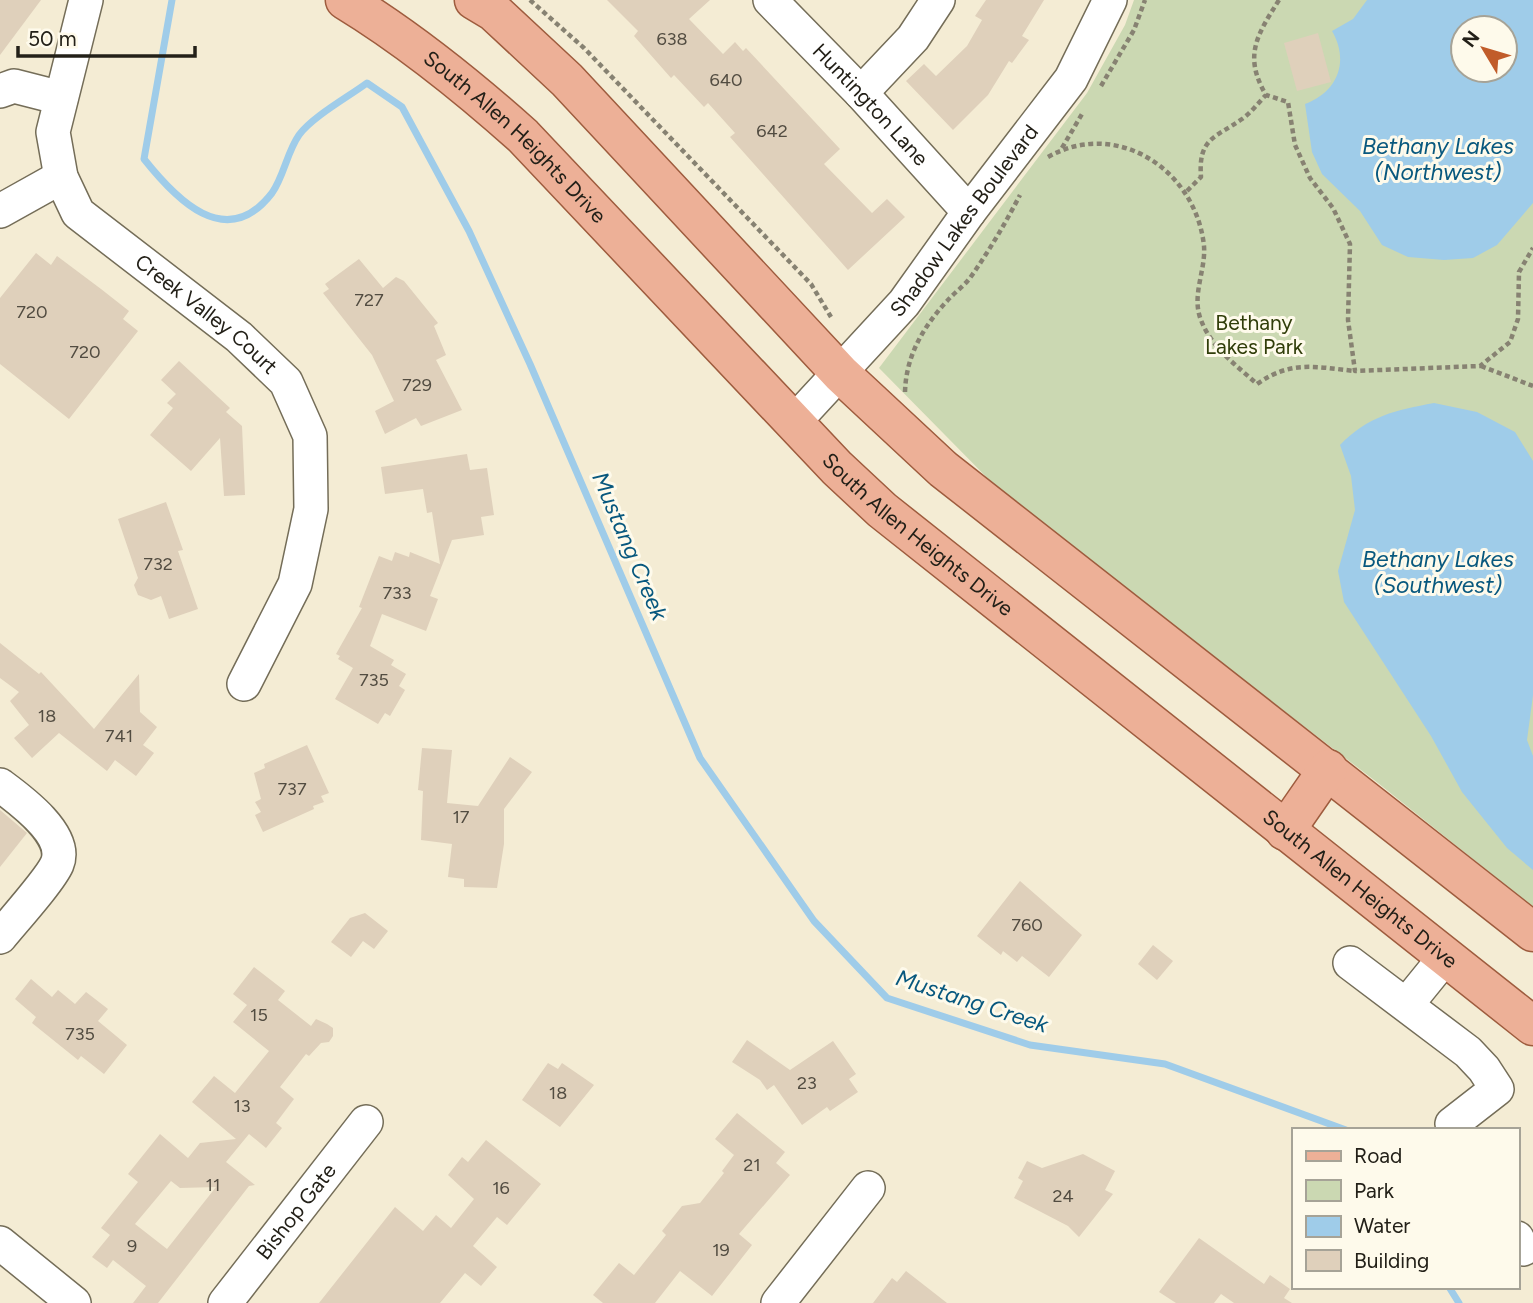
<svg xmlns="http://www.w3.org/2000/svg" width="1533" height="1303" viewBox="0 0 1533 1303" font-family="Figtree,sans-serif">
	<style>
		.green { fill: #cbd8b2; fill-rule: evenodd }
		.water { fill: #9fcce9; fill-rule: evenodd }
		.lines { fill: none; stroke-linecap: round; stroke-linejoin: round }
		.stream { stroke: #9fcce9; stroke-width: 7 }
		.building { fill: #dfd0bb; fill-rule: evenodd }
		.minor-casing { stroke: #746d58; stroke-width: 36 }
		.major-casing { stroke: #9e5c3e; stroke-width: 41 }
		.path { stroke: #878272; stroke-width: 4.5; stroke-dasharray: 5 3.5; stroke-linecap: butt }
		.minor { stroke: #fff; stroke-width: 33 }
		.major { stroke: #edb097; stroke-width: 38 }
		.labels { text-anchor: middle; stroke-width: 6; stroke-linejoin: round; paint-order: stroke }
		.number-label { font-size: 18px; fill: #524c41 }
		.street-label { font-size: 21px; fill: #232018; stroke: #fefaeb }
		.park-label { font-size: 21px; fill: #303d09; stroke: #fefaeb }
		.water-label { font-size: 23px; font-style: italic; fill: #08587e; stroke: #fefaeb }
	</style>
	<rect width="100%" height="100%" fill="#f4ecd4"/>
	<!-- green -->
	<path class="green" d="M1134 0H1533V907L1378 783 1011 502 879 368 1087 93 1125 25ZM1463 28H1505V70H1463Z"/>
	<!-- water -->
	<g class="water">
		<path d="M1367 0H1533V203L1497 245 1473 258 1444 260 1408 257 1382 245 1360 211 1322 174 1312 152 1305 104C1337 92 1350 62 1332 31L1353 19ZM1463 28H1505V70H1463Z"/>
		<path d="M1434 403 1477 412 1515 432 1533 461V695L1527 740 1533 756V870L1507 848 1462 792 1431 736 1344 602 1338 571 1355 510 1351 476 1340 445C1368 416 1396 410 1434 403Z"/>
	</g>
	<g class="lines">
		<!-- stream -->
		<g class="stream">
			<path d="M172 0 144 159C175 198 226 253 272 193 284 176 287 152 299 135 312 117 348 97 367 83L402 107 469 231 530 364 700 758 814 921 887 998 1030 1045 1165 1064 1346 1130"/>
			<polyline points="1449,1287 1459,1303"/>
		</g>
	</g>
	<!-- building -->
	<g class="building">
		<polygon points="0,0 41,0 0,55"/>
		<polygon points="607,0 710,0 689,19 723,54 735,42 743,51 746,48 840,149 824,164 872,213 887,199 905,217 848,270 730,137 735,133 708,103 704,107 674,75 671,78 634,36 638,31"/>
		<polygon points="986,0 1044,0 1022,36 1029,40 1012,63 1009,61 988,95 953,130 906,81 924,64 936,76 967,46 982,20 975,16"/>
		<polygon points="1318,33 1331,82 1297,91 1284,43"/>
		<polygon points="36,253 51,265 57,256 101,289 129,311 123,319 138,331 69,419 0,364 0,298"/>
		<polygon points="359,259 383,288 396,277 404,281 438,323 434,326 446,355 436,360 462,410 421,426 416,418 385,434 375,411 394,401 372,355 323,293 329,289 325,284"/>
		<polygon points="179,361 230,408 226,412 242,426 245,495 224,496 220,438 191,471 150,435 173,408 167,403 176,394 161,380"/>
		<polygon points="467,454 470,470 487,468 494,515 481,517 484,535 452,540 430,596 438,599 426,631 382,614 370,646 394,660 391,665 406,674 399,686 405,690 390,716 385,713 378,724 335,699 353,668 338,659 340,656 336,654 362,608 359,607 379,556 392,561 395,552 409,557 410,552 440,564 432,512 427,513 423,489 385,494 381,467"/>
		<polygon points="166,502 183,550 178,551 198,609 169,619 161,596 151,600 138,595 134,585 138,578 118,519"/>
		<polygon points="0,643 39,674 41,672 94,729 139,674 140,712 157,727 143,745 154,753 136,776 115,760 107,771 59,733 32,758 14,738 29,725 10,701 19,692 0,678"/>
		<polygon points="307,745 329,793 321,796 324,802 313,806 314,809 263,832 255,815 261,812 255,802 261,799 254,773 265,768 264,764"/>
		<polygon points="422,748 452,750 447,803 478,806 510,757 532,772 504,809 504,844 497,888 464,887 464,879 448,877 452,844 421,840 423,791 418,790"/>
		<polygon points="0,810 27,833 0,867"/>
		<polygon points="1020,881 1082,935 1049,977 1022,956 1017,962 1003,951 1001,955 977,936"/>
		<polygon points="365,913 388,931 374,949 363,941 351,957 331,942 350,918"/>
		<polygon points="1153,945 1173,961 1157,980 1138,964"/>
		<path d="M254 967 285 991 278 1000 311 1026 316 1019 327 1024 333 1028V1036L329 1042 321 1043 309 1056 306 1054 280 1087 294 1099 276 1123 282 1128 266 1148 249 1134 226 1162 255 1185 249 1186 158 1303H133L146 1286 113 1260 107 1268 92 1257 110 1235 101 1228 138 1182 128 1174 160 1134 188 1158 200 1143 236 1139 192 1102 214 1076 235 1093 269 1051 233 1022 247 1005 233 994ZM171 1181 180 1188 216 1187 167 1249 135 1224Z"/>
		<polygon points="31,979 52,997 58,990 75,1004 86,992 108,1009 98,1021 127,1045 104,1074 81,1056 78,1060 32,1023 36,1017 15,999"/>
		<polygon points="747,1040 790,1070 833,1041 856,1074 849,1079 858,1092 830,1111 827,1107 802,1125 774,1085 767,1090 760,1080 732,1062"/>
		<polygon points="548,1063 558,1069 562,1063 594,1085 560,1127 522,1100"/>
		<polygon points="737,1113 785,1152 776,1163 790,1175 739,1234 752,1245 712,1296 680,1271 655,1303 603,1303 593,1295 619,1263 634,1275 666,1235 662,1231 682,1206 700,1203 724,1173 722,1171 734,1155 715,1139"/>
		<polygon points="486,1140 541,1184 507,1225 497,1217 473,1246 497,1267 481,1286 465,1273 440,1303 319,1303 395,1207 423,1231 436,1215 451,1228 474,1199 448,1175 462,1157 468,1162"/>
		<polygon points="1083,1154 1115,1171 1105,1190 1113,1194 1079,1237 1068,1226 1014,1198 1023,1181 1018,1178 1027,1161 1042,1168"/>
		<polygon points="1199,1238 1264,1284 1270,1275 1290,1289 1284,1298 1292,1303 1234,1303 1221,1294 1214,1303 1176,1303 1159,1292"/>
		<polygon points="906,1271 947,1303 873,1303 892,1278 897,1282"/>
	</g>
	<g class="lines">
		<defs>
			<g id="minor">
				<path id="s1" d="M86 0 53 132 61 177 78 213 239 337 286 382 310 436 311 509 295 584 244 684"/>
				<path id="s2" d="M770 0 861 93 969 212"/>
				<polyline points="0,91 14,86 61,98"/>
				<polyline points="861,93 913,38 938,0"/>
				<polyline points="0,211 61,177"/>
				<path id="s3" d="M794 422 904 303 969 212 1071 79 1110 0"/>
				<path d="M0 785C19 799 69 835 57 864 50 880 13 921 0 937"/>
				<polyline points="1350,963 1468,1052 1484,1069 1497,1089 1452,1124 1456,1130"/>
				<polyline points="1407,1004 1446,956"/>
				<polyline points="1517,1238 1523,1249"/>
				<polyline points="0,1243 74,1303"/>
				<path id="s4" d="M225 1303 366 1122"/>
				<polyline points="778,1303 868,1188"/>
			</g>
			<g id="major">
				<path id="s5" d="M345 0C409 39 466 85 523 136L837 468 882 510 1533 1026"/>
				<polyline points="474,0 494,12 567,80 841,374 943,469 1533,932"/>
				<polyline points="1285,831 1328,769"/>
			</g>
		</defs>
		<!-- minor casing -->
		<use href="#minor" class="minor-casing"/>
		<!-- major casing -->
		<use href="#major" class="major-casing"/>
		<!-- path -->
		<g class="path">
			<polyline points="530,0 584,48 811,284 831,317"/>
			<path d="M1279 0C1257 35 1243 56 1266 95L1288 102 1295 145 1310 178 1333 208 1350 244 1348 320 1355 371 1480 366 1510 342 1518 319 1519 272 1533 248"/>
			<polyline points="1101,86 1134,30 1145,0"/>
			<polyline points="1062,148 1082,114"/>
			<path d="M1048 157C1117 118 1196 170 1204 246 1206 270 1191 296 1201 320 1211 347 1236 365 1257 384 1291 360 1315 367 1355 371"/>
			<path d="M1187 191 1201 177C1198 138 1215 138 1242 119 1251 113 1258 103 1266 95"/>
			<polyline points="1481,366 1533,386"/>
			<path d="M905 392C906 356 923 327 947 301 954 293 963 287 970 278 989 251 1005 224 1020 195"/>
		</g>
		<!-- minor -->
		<use href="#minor" class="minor"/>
		<!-- major -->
		<use href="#major" class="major"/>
	</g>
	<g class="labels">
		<!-- number labels -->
		<g class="number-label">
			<text x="672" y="45">638</text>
			<text x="726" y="86">640</text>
			<text x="772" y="137">642</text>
			<text x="369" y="306">727</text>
			<text x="32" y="318">720</text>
			<text x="85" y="358">720</text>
			<text x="417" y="391">729</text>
			<text x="158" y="570">732</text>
			<text x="397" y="599">733</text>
			<text x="374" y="686">735</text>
			<text x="47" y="722">18</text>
			<text x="119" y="742">741</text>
			<text x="292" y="795">737</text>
			<text x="461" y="823">17</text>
			<text x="1027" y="931">760</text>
			<text x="259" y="1021">15</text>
			<text x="80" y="1040">735</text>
			<text x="807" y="1089">23</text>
			<text x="558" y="1099">18</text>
			<text x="242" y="1112">13</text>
			<text x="752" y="1171">21</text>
			<text x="213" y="1191">11</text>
			<text x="501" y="1194">16</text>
			<text x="1063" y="1202">24</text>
			<text x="132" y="1252">9</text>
			<text x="721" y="1256">19</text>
		</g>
		<!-- street labels -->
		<g class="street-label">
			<text dy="7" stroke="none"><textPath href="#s2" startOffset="145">Huntington Lane</textPath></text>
			<text dy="7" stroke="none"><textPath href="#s5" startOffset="219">South Allen Heights Drive</textPath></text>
			<text dy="7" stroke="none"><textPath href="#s3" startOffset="264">Shadow Lakes Boulevard</textPath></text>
			<text dy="7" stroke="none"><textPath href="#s1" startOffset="385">Creek Valley Court</textPath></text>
			<text dy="7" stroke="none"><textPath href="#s5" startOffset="786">South Allen Heights Drive</textPath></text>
			<text dy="7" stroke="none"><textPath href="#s5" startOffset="1353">South Allen Heights Drive</textPath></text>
			<text dy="7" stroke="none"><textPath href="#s4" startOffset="116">Bishop Gate</textPath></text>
		</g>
		<!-- park labels -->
		<g class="park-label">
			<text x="1254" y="330">Bethany<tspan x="1254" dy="24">Lakes Park</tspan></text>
		</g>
		<!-- water labels -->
		<g class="water-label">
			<text x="1438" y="154">Bethany Lakes<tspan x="1438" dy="26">(Northwest)</tspan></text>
			<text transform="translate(630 546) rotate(67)" y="8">Mustang Creek</text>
			<text x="1438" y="567">Bethany Lakes<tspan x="1438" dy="26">(Southwest)</tspan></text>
			<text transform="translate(972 1001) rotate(18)" y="8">Mustang Creek</text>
		</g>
	</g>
	<!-- legend -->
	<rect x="1292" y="1128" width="228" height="161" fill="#fefaeb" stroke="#a6a397" stroke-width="2"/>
	<rect x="1306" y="1151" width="35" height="10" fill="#edb097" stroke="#a6a397" stroke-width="2"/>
	<text x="1354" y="1163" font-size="21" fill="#232018">Road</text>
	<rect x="1306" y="1180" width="35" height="21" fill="#cbd8b2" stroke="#a6a397" stroke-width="2"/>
	<text x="1354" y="1198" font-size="21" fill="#232018">Park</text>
	<rect x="1306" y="1216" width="35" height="21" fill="#9fcce9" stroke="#a6a397" stroke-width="2"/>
	<text x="1354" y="1233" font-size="21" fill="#232018">Water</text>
	<rect x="1306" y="1250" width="35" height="21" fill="#dfd0bb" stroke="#a6a397" stroke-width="2"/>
	<text x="1354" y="1268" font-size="21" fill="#232018">Building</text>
	<!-- north arrow -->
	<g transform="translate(1484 49) rotate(308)"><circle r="33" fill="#fefaeb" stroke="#a6a397" stroke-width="2"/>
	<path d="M0-5L12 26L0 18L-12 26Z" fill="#c15c2a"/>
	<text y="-10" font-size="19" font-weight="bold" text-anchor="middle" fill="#232018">N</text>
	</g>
	<!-- scale -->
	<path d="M18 46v10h177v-10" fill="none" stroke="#232018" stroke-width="3.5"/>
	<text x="28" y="46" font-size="21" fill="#232018" stroke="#fefaeb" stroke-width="5" paint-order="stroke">50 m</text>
</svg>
